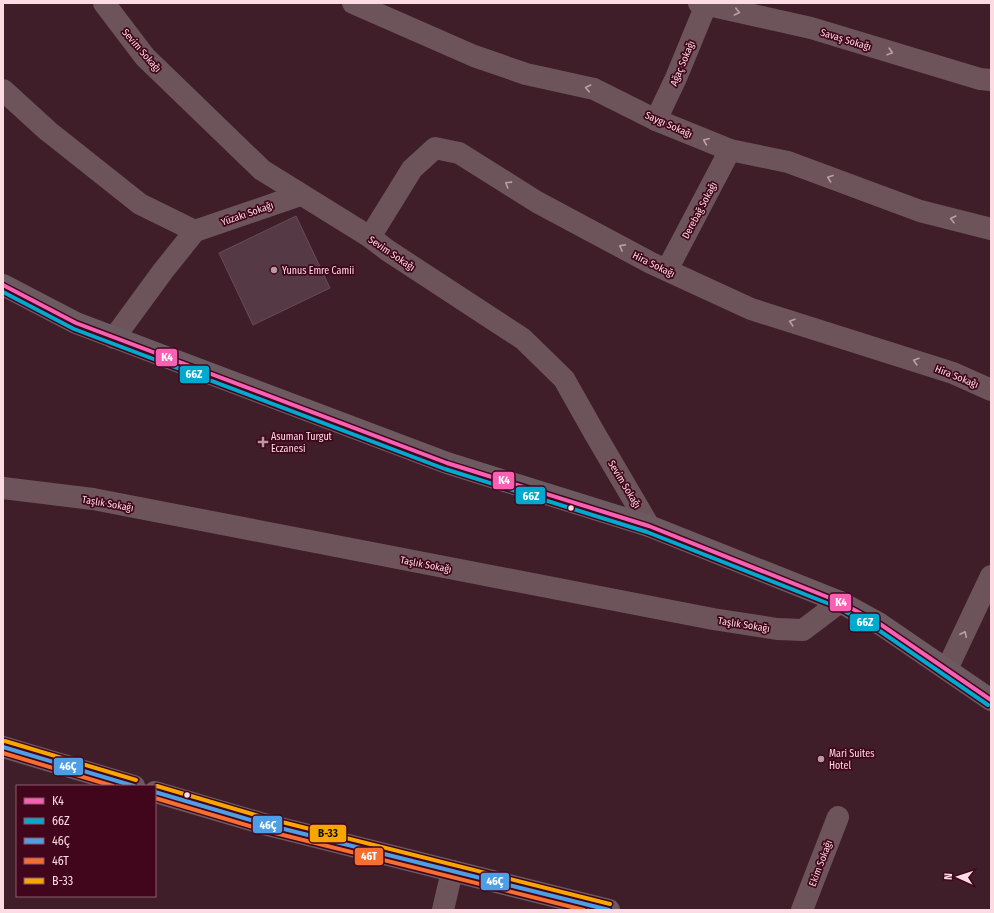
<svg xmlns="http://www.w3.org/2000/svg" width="994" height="913" viewBox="0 0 994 913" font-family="'Fira Sans Condensed',sans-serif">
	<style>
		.building { fill: #553a46; stroke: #664c58 }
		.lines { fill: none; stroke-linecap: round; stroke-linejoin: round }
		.street { stroke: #6d545b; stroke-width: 22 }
		.secondary { stroke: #6c5a60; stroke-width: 22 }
		.bus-1-casing { stroke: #41051c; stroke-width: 7 }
		.bus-2-casing { stroke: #41051c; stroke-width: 7 }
		.bus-3-casing { stroke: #41051c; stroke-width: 7 }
		.bus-4-casing { stroke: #41051c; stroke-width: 7 }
		.bus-5-casing { stroke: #41051c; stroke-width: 7 }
		.bus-1 { stroke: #f860b3; stroke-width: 4 }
		.bus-2 { stroke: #00a9ce; stroke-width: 4 }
		.bus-3 { stroke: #4d9ee5; stroke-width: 4 }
		.bus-4 { stroke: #f46f30; stroke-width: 4 }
		.bus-5 { stroke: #f7a600; stroke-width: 4 }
		.oneway { stroke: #bc9fa5 }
		.poi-dot { fill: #ba9aa1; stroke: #41051c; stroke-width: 1.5 }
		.bus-dot { fill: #fcdce2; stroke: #41051c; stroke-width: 1.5 }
		.labels { text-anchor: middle; stroke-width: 3.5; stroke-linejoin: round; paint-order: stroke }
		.street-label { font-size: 10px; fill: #fcdce2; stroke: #41051c }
		.poi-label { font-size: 10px; fill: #fcdce2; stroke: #41051c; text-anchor: start }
		.line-badge { stroke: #41051c; stroke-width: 1.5 }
		.badge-label { font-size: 11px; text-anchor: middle; font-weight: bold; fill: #fff }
		.pale-badge-label { font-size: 11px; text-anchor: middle; font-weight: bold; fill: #111 }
	</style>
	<rect width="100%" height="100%" fill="#3f1e29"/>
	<!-- building -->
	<polygon class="building" points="296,216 330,288 253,325 219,253"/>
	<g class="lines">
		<!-- street -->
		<g class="street">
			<polyline points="104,3 145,57 262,170 370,237 387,250 523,339 564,379 595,434 649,526"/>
			<polyline points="353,3 474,56 526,74 594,89 656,120 730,150 788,162 920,211 991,229"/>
			<polyline points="699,3 811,28 980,79 991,80"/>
			<polyline points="3,90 48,131 140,204 195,231"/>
			<polyline points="656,120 676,78 706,5"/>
			<polyline points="195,231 300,195"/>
			<polyline points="370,237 412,169 435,148 459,153 537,202 651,263 751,309 953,373 991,390"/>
			<polyline points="667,270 730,150"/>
			<polyline points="114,338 163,271 195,231"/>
			<polyline points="3,488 93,499 713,619 777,629 803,630 840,602"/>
			<polyline points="947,669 991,576"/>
			<polyline points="443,910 452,871"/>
			<polyline points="802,910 838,817"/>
		</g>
		<!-- secondary -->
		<g class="secondary">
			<polyline points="3,285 76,323 447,463 649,526 840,602 880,624 991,700"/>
			<polyline points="3,747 134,786"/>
			<polyline points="155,792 264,824 609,910"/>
		</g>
		<defs>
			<polyline id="bus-1" points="3,285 76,323 447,463 649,526 840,602 880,624 991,700"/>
			<polyline id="bus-2" points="3,292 74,329 445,469 647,532 837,607 877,629 988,705"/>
			<g id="bus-3">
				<polyline points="3,747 134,786"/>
				<polyline points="155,792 264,824 609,910"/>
			</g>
			<g id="bus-4">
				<polyline points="3,753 113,786"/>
				<polyline points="155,798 263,830 584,910"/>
			</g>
			<g id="bus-5">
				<polyline points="5,741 136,780"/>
				<polyline points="157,786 266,818 610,904"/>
			</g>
		</defs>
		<!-- bus-1 casing -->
		<use href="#bus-1" class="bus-1-casing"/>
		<!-- bus-2 casing -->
		<use href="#bus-2" class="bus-2-casing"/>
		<!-- bus-3 casing -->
		<use href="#bus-3" class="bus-3-casing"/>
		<!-- bus-4 casing -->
		<use href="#bus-4" class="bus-4-casing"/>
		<!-- bus-5 casing -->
		<use href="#bus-5" class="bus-5-casing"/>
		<!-- bus-1 -->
		<use href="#bus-1" class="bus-1"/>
		<!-- bus-2 -->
		<use href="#bus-2" class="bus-2"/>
		<!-- bus-3 -->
		<use href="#bus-3" class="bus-3"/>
		<!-- bus-4 -->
		<use href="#bus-4" class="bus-4"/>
		<!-- bus-5 -->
		<use href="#bus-5" class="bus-5"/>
	</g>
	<!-- one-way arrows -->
	<defs><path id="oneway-chevron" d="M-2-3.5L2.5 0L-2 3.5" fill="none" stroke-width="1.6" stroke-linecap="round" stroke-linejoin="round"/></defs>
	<g class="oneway">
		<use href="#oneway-chevron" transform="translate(737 12) rotate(13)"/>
		<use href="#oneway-chevron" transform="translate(890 52) rotate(17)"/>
		<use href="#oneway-chevron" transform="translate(588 88) rotate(-167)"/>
		<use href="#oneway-chevron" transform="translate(706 141) rotate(-157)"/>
		<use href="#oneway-chevron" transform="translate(830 178) rotate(-160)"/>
		<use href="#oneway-chevron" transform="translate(508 184) rotate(-148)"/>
		<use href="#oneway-chevron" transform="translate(953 219) rotate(-166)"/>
		<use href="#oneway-chevron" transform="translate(622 247) rotate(-152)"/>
		<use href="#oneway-chevron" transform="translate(792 322) rotate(-163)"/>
		<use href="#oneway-chevron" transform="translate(916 361) rotate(-163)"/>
		<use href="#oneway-chevron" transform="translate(964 634) rotate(-65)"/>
	</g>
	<!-- markers -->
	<g class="poi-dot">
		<circle cx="274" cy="270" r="4"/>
		<path d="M261 436h4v4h4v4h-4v4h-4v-4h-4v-4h4z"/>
		<circle cx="821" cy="759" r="4"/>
	</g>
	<g class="bus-dot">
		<circle cx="571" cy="508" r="3.5"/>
		<circle cx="187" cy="795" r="3.5"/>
	</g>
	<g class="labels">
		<!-- street labels -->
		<g class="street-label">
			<text transform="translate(846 39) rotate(17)" y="4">Savaş Sokağı</text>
			<text transform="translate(142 50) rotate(49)" y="4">Sevim Sokağı</text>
			<text transform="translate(682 63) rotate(-67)" y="4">Ağaç Sokağı</text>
			<text transform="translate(669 124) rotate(24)" y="4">Saygı Sokağı</text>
			<text transform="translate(699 210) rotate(-62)" y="4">Derebağ Sokağı</text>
			<text transform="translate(247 213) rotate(-19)" y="4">Yüzakı Sokağı</text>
			<text transform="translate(392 253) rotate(34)" y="4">Sevim Sokağı</text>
			<text transform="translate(654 264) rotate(26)" y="4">Hira Sokağı</text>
			<text transform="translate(957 376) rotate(22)" y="4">Hira Sokağı</text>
			<text transform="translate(625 484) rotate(59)" y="4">Sevim Sokağı</text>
			<text transform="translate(108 503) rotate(10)" y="4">Taşlık Sokağı</text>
			<text transform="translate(426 564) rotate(11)" y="4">Taşlık Sokağı</text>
			<text transform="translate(744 624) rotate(9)" y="4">Taşlık Sokağı</text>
			<text transform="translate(820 863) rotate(-69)" y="4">Ekim Sokağı</text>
		</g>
		<!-- poi labels -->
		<g class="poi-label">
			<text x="282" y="274">Yunus Emre Camii</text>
			<text x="271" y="440">Asuman Turgut<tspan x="271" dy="12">Eczanesi</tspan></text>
			<text x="829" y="757">Mari Suites<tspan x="829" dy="12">Hotel</tspan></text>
		</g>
	</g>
	<g class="line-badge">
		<rect x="155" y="348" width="23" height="19" rx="4" fill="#f860b3"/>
		<rect x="179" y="365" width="31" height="19" rx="4" fill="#00a9ce"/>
		<rect x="492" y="471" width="23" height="19" rx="4" fill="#f860b3"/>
		<rect x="515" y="486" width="31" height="19" rx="4" fill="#00a9ce"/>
		<rect x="829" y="593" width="23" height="19" rx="4" fill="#f860b3"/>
		<rect x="849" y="613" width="31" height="19" rx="4" fill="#00a9ce"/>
		<rect x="53" y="757" width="31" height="19" rx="4" fill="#4d9ee5"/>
		<rect x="252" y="815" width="31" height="19" rx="4" fill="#4d9ee5"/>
		<rect x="309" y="824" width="38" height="19" rx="4" fill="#f7a600"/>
		<rect x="354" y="847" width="30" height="19" rx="4" fill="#f46f30"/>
		<rect x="480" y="872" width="30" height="19" rx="4" fill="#4d9ee5"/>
	</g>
	<g class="badge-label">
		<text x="167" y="361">K4</text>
		<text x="194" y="378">66Z</text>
		<text x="504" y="484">K4</text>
		<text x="531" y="500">66Z</text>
		<text x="841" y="606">K4</text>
		<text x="865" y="626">66Z</text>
		<text x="68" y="770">46Ç</text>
		<text x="268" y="829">46Ç</text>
		<text x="369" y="860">46T</text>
		<text x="495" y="885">46Ç</text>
	</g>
	<g class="pale-badge-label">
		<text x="328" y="837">B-33</text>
	</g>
	<!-- border -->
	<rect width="994" height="913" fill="none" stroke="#fcdce2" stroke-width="8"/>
	<!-- legend -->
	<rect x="16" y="785" width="140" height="112" fill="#41051c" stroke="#8c5b6b"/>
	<rect x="24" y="798" width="20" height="6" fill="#f860b3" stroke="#8c5b6b"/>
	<text x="52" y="805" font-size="12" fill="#fcdce2">K4</text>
	<rect x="24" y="818" width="20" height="6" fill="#00a9ce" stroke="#8c5b6b"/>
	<text x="52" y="825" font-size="12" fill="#fcdce2">66Z</text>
	<rect x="24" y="838" width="20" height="6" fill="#4d9ee5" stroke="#8c5b6b"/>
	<text x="52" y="845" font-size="12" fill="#fcdce2">46Ç</text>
	<rect x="24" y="858" width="20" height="6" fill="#f46f30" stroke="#8c5b6b"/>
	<text x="52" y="865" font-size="12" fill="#fcdce2">46T</text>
	<rect x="24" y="878" width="20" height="6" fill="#f7a600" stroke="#8c5b6b"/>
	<text x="52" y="885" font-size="12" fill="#fcdce2">B-33</text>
	<!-- north arrow -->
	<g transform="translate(958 877) rotate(273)" stroke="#41051c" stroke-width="3" paint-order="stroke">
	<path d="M0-3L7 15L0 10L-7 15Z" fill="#fcdce2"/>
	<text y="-6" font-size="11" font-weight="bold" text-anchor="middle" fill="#fcdce2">N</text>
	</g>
</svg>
